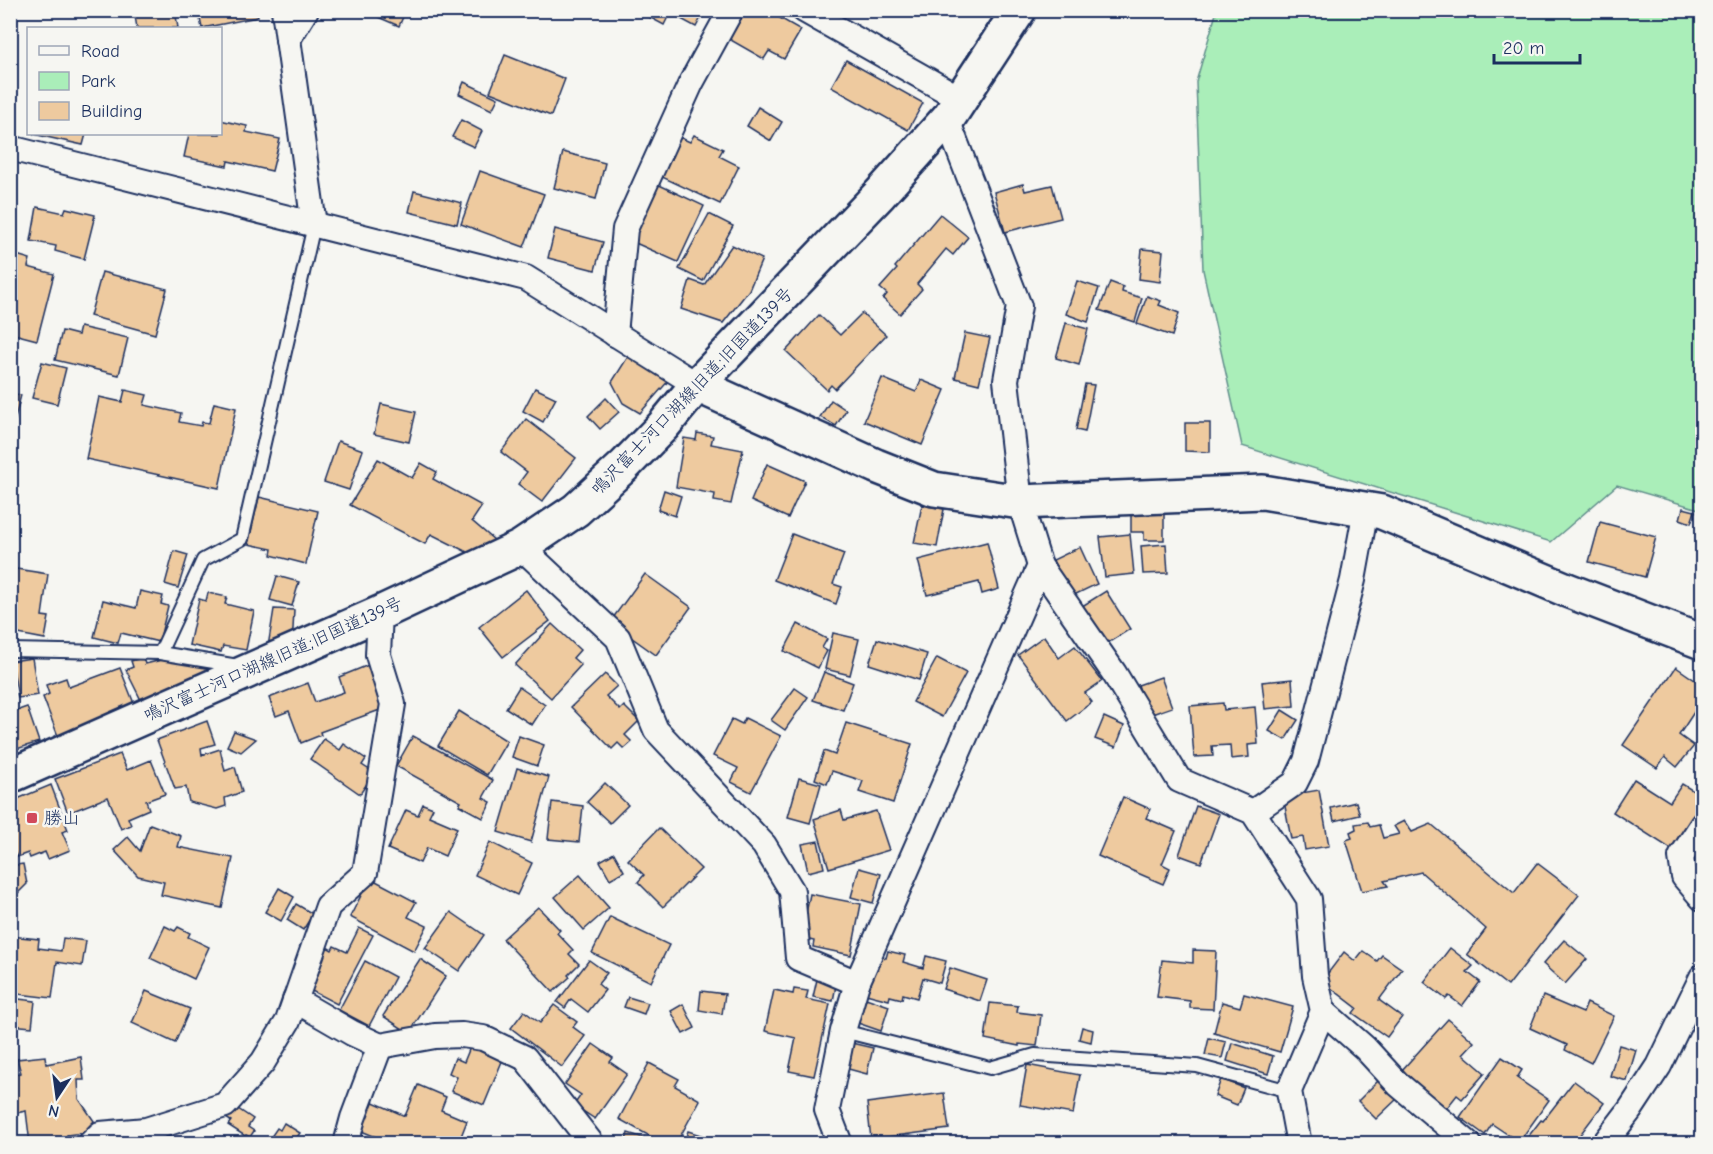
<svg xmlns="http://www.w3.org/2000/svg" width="1713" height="1154" viewBox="0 0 1713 1154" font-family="'Comic Neue','Klee One',sans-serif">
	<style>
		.green { fill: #aaeeb9; stroke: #628e8c; stroke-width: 1.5 }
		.building { fill: #eeca9f; stroke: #1b2f5e; stroke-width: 1.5 }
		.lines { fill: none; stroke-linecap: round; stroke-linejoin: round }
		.lane-casing { stroke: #1b2f5e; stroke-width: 16 }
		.street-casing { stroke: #1b2f5e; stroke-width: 28 }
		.secondary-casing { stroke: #1b2f5e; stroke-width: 38 }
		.lane { stroke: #f6f6f2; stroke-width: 12 }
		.street { stroke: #f6f6f2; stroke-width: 24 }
		.secondary { stroke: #f6f6f2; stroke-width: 33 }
		.poi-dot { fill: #d1495b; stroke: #f6f6f2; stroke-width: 2 }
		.labels { text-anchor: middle; stroke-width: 5; stroke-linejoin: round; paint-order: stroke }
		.street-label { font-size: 18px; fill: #1b2f5e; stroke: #f6f6f2 }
		.poi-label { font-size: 18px; fill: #1b2f5e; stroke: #f6f6f2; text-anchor: start }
	</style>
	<rect width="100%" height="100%" fill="#f6f6f2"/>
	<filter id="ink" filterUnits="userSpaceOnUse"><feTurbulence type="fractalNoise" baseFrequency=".0167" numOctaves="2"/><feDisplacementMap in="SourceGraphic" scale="12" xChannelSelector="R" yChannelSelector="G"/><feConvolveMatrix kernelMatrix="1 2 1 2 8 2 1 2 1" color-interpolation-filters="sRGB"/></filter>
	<g filter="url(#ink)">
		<!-- green -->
		<polygon class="green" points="1217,10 1702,11 1702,510 1617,485 1551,542 1242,446 1203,270 1196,82"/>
		<!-- building -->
		<g class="building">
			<polygon points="134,10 175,10 178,28 137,28"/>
			<polygon points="198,10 257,10 258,17 202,28"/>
			<polygon points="381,10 406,10 399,26 378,17"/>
			<polygon points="636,10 705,10 696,27 670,13 664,25"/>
			<polygon points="746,10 766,10 801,30 784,59 769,51 764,59 729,39"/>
			<polygon points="505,55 565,79 551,116 490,92"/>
			<polygon points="846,60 923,103 908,130 831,87"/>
			<polygon points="464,82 498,98 492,110 459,94"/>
			<polygon points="758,107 782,122 771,141 747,126"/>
			<polygon points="220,120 247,126 246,132 280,139 272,171 228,161 227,166 184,157 189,134 220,134"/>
			<polygon points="461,120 482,131 474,147 452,137"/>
			<polygon points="33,134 86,134 83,145"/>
			<polygon points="694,135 723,149 719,156 739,166 720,204 660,176 679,137 690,142"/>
			<polygon points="563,152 605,163 596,199 554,188"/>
			<polygon points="480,171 544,194 524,247 461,224"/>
			<polygon points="653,182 704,206 678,262 631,241"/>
			<polygon points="1023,184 1025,191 1052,185 1061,218 1005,232 994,192"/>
			<polygon points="414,191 462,203 457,224 409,212"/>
			<polygon points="37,207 64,213 66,208 95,215 84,259 55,251 56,246 31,241"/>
			<polygon points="709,214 733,226 703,281 679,269"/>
			<polygon points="940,214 968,237 953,255 946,249 917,284 922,289 900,314 883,299 887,294 880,288 897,269 895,267"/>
			<polygon points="555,229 603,242 595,270 548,258"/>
			<polygon points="732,245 762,259 749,290 723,323 681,309 690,280 704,285"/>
			<polygon points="1142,249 1163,251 1160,282 1139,279"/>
			<polygon points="10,253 30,259 28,267 54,274 37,340 10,333"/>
			<polygon points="102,272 167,289 155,334 90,316"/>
			<polygon points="1077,281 1099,288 1088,322 1066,314"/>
			<polygon points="1110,282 1123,287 1122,292 1142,298 1135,322 1099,310"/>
			<polygon points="1147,296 1161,301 1159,305 1179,313 1172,336 1137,324"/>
			<polygon points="862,313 886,335 835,389 831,385 827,390 786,351 819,315 840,335"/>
			<polygon points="1066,323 1088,329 1079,365 1056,358"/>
			<polygon points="80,327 128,338 119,375 55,360 62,331 78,335"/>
			<polygon points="965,333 990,338 979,384 955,378"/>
			<polygon points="631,352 671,378 640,413 623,403 612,382"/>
			<polygon points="42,362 66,368 57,404 32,398"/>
			<polygon points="882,378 916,392 921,380 945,390 922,445 864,421"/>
			<polygon points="1085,384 1094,385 1085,432 1076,430"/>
			<polygon points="535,388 556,398 543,422 523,411"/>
			<polygon points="125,390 147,395 144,405 181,413 179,422 201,426 202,422 209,423 214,403 236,408 219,488 86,459 99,397 122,402"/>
			<polygon points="10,393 21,395 10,438"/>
			<polygon points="606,398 619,412 600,429 588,416"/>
			<polygon points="831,400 846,410 836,426 820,417"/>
			<polygon points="381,404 416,412 409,442 374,434"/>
			<polygon points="526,419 576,458 542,502 518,484 527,472 501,452"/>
			<polygon points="1185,423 1210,423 1210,452 1185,451"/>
			<polygon points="697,433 713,436 711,444 743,450 731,504 714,501 715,494 676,487 684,438 696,440"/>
			<polygon points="338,441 363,450 349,490 324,482"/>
			<polygon points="378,459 412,478 421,463 437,472 433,479 482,506 472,521 501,546 483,560 431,534 425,544 350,505"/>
			<polygon points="767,464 805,481 788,518 751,501"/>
			<polygon points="664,490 681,496 675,516 658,510"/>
			<polygon points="259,497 318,511 306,564 271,555 272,549 248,544"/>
			<polygon points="922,505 944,509 937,547 914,543"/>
			<polygon points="1683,508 1695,511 1691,523 1680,519"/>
			<polygon points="1164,513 1164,540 1144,540 1144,532 1131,532 1131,514"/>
			<polygon points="1600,522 1656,537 1645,577 1589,562"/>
			<polygon points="792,534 844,554 833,584 842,587 836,604 774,580"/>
			<polygon points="1130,534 1134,574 1105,577 1100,537"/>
			<polygon points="987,542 999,589 982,594 979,582 927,595 918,560"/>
			<polygon points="1166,544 1168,573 1143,574 1141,546"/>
			<polygon points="1080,547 1097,584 1070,597 1053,560"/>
			<polygon points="174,551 188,555 178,588 165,584"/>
			<polygon points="10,568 48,574 42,616 49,617 45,639 13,633 15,623 10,622"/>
			<polygon points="645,574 691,607 656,655 610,622"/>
			<polygon points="277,576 299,582 292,606 270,600"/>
			<polygon points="526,590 550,621 503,657 479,627"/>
			<polygon points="140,591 163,596 161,604 168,606 159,642 121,633 118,643 94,637 103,600 136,608"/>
			<polygon points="1106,591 1130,629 1103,646 1079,608"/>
			<polygon points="208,593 227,597 225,604 254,611 246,650 223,646 221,652 189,645 199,599 206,601"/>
			<polygon points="274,609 294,610 292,648 267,653"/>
			<polygon points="552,624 580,650 573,658 581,665 551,698 515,665"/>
			<polygon points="798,624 827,639 822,648 827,651 818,668 784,651"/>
			<polygon points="833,633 859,639 850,675 825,669"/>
			<polygon points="1044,636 1059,658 1075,646 1102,681 1085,693 1092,702 1067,721 1018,655"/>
			<polygon points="877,639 927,654 919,680 869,664"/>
			<polygon points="32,658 38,695 18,698 12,661"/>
			<polygon points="143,658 145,664 166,659 229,671 141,700 126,670 133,667 131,661"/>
			<polygon points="937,658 966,673 942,717 913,702"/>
			<polygon points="371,664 388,707 320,732 321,735 301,743 289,711 276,716 269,698 308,683 315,702 344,692 339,677"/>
			<polygon points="1676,667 1702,685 1702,700 1679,735 1694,746 1677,767 1665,757 1657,768 1623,745"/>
			<polygon points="120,668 135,706 58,736 43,697 49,694 46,685 66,678 69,687"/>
			<polygon points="824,672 853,683 843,710 813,700"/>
			<polygon points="605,674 617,686 606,696 620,710 624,706 639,721 625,735 632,742 624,749 618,743 612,749 571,707"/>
			<polygon points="1161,677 1172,707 1149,715 1138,685"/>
			<polygon points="1292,679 1294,706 1265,709 1262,682"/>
			<polygon points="519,687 545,705 532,725 506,708"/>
			<polygon points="795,688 808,697 785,730 771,720"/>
			<polygon points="1223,703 1224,710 1255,707 1258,744 1248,745 1249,757 1231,759 1230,745 1212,746 1213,756 1194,757 1190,706"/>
			<polygon points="27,707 39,742 10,751 10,713"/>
			<polygon points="1282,710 1298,720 1285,740 1269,731"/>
			<polygon points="459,711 507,741 487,775 438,746"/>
			<polygon points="1104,717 1124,726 1116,747 1095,739"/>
			<polygon points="745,718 781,736 751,792 731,782 738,768 713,756 732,719 742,724"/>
			<polygon points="207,721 215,744 201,748 202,755 220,749 225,771 235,767 242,792 225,798 226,806 217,809 189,802 186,787 175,789 157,740"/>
			<polygon points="846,723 912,744 893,803 859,792 863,781 832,771 827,784 815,779 824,751 835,755"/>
			<polygon points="234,731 256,739 241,752 227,746"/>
			<polygon points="413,736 493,780 483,798 491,802 483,818 459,805 461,802 396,766"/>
			<polygon points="519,736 544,745 537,766 512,757"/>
			<polygon points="324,739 340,750 344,744 366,759 362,765 374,773 360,794 310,759"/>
			<polygon points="120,754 127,770 151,760 165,794 146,801 149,809 128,818 131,825 121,829 108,797 68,813 55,779"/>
			<polygon points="517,768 549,777 531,842 498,832"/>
			<polygon points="799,778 821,784 810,823 788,817"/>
			<polygon points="1634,779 1670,802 1682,784 1702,796 1702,807 1674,851 1613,812"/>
			<polygon points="605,783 628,805 610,823 587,802"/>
			<polygon points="51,785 68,830 62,832 70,850 48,859 45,852 30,858 28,853 17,857 14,851 10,852 10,802"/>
			<polygon points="1319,790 1329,846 1305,850 1303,837 1291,839 1284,801 1296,798 1295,794"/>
			<polygon points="1123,797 1150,809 1146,818 1176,831 1162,864 1170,868 1163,884 1098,856"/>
			<polygon points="552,802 583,806 579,842 548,839"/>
			<polygon points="1356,802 1360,815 1334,821 1331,808"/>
			<polygon points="423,804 433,808 429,816 457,828 445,856 427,848 420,863 388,849 406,810 418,815"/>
			<polygon points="1196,806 1219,814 1201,863 1179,855"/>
			<polygon points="841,810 844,820 876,811 889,850 829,868 814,819"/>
			<polygon points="1404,821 1412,832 1431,824 1514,893 1537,863 1579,895 1508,986 1467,954 1486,929 1421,872 1384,881 1388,886 1362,891 1346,840 1352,838 1350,832 1356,829 1355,824 1368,822 1370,827 1379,825 1383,838 1399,834 1394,826"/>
			<polygon points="150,824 181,836 178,847 233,858 222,908 161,895 164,882 138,876 114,850 128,837 140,851"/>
			<polygon points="659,828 701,869 663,907 638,882 644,875 628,860"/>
			<polygon points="818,841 824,868 808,872 802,844"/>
			<polygon points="490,842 532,863 517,895 475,875"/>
			<polygon points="614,853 624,871 610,879 600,861"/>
			<polygon points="23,864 27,884 10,901 10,866"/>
			<polygon points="859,868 881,874 873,903 851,897"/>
			<polygon points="580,875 609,908 584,930 555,897"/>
			<polygon points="370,878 416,902 408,917 427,926 414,951 350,917"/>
			<polygon points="279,888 294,897 281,921 265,912"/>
			<polygon points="810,894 861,904 851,955 813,947 814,941 801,938"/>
			<polygon points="296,904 313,914 303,930 287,920"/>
			<polygon points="538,907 560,930 557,933 573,950 569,954 579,964 568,975 570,977 553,992 503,939"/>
			<polygon points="451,912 484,935 459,971 425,948"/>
			<polygon points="610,917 669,945 651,982 592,953"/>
			<polygon points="165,926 175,931 178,927 190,933 188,937 209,947 194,979 150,958"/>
			<polygon points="359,928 373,935 337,1004 304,987 325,946 332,950 334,946 347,952"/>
			<polygon points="10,936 39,939 38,948 61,951 63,938 86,941 82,966 57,962 52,998 10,993"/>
			<polygon points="1564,940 1587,959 1565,984 1543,964"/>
			<polygon points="1450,948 1473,966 1467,972 1480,982 1462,1006 1449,996 1446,999 1424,982"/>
			<polygon points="1193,950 1216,951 1213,1009 1190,1008 1190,1001 1157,997 1162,960 1193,963"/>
			<polygon points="888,951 905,955 903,962 923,968 926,956 946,961 940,983 923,978 917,998 903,994 902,999 890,996 889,1000 862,993 873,954 886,958"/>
			<polygon points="1363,951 1377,961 1382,955 1402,969 1379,1000 1402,1017 1387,1037 1353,1013 1357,1008 1322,981 1344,952 1355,961"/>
			<polygon points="420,959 446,976 409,1033 383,1016"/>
			<polygon points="589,960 607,973 598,984 605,990 588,1012 571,999 565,1008 557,1002"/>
			<polygon points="365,961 395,977 369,1026 339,1010"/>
			<polygon points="950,968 987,980 980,1001 943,989"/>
			<polygon points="818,975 837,980 833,1001 813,997"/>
			<polygon points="794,989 808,991 806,999 830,1004 814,1076 789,1071 796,1038 765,1031 774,990 793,994"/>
			<polygon points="146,991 190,1009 175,1043 132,1023"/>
			<polygon points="701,991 725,994 722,1014 699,1010"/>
			<polygon points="1244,994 1293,1007 1280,1052 1214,1033 1222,1002 1240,1007"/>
			<polygon points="860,996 889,1006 881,1031 852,1021"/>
			<polygon points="1543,996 1583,1013 1587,1003 1614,1016 1591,1063 1565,1050 1567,1045 1530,1028"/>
			<polygon points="628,997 648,1003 644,1014 624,1007"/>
			<polygon points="10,998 35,1001 32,1027 10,1025"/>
			<polygon points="990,1003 1018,1006 1017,1012 1041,1015 1037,1046 1019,1044 1019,1046 985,1039"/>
			<polygon points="683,1004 695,1028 683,1034 671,1011"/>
			<polygon points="554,1005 577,1022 573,1027 585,1036 562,1067 511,1028 524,1011 540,1023"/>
			<polygon points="1448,1019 1474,1042 1463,1054 1485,1073 1462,1099 1457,1095 1446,1109 1402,1070"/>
			<polygon points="1082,1027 1093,1030 1091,1042 1079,1039"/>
			<polygon points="1209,1038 1226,1042 1222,1058 1205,1055"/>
			<polygon points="847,1042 873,1048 867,1074 841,1067"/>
			<polygon points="1232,1043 1273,1056 1268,1074 1227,1061"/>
			<polygon points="593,1044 613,1058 610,1062 627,1074 595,1119 574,1105 581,1095 565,1084"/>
			<polygon points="471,1045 503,1059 484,1105 451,1091 457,1077 449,1073 455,1058 464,1062"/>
			<polygon points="1619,1045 1636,1050 1627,1081 1610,1076"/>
			<polygon points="45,1056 46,1064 81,1057 84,1080 78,1080 79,1099 94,1121 83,1133 67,1135 68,1144 30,1144 26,1111 16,1113 10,1075 21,1073 17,1059"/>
			<polygon points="1502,1057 1522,1070 1517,1078 1549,1100 1519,1142 1492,1124 1485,1135 1460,1117"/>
			<polygon points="649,1063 679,1079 675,1086 700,1100 676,1144 664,1144 619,1119"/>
			<polygon points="1027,1065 1080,1075 1073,1114 1020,1105"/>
			<polygon points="1221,1079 1244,1088 1237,1105 1215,1096"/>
			<polygon points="1380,1079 1399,1097 1376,1119 1358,1101"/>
			<polygon points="1574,1081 1604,1103 1573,1144 1527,1144 1524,1142 1541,1120 1543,1121"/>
			<polygon points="418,1085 446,1097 441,1110 467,1121 458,1144 393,1144 359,1130 371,1101 405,1116"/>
			<polygon points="944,1093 949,1129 871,1139 867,1103"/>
			<polygon points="228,1107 236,1111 238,1109 253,1119 248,1127 254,1131 250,1137 246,1135 245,1136 228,1125 231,1121 222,1116"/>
			<polygon points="284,1123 300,1133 295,1140 301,1144 266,1144 277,1128 280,1130"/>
			<polygon points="688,1131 713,1139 711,1144 684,1144"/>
			<polygon points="628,1133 657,1142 657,1144 625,1144"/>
		</g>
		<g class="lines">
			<defs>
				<g id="lane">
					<polyline points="10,650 160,653 238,666"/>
					<polyline points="160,653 203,560 242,539 314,225"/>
					<polyline points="843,1031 990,1068 1035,1055 1197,1066 1289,1091"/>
				</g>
				<g id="street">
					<polyline points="284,10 314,225"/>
					<polyline points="804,10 961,99"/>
					<polyline points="288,39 306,10"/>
					<polyline points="949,117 951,130 1019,306 1006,380 1020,502 1040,566 1114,673 1179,780 1253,812 1309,899 1315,976 1323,1011 1289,1091 1299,1144"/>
					<polyline points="10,148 526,278 697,385"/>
					<polyline points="615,334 625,229 691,83 731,10"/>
					<polyline points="521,547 618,638 656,730 764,845 792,891 798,958 857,983 843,1031 827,1110 840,1144"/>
					<polyline points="1253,812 1295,783 1306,761 1353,580 1366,509"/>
					<polyline points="1702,825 1681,857 1684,877 1702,898"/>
					<polyline points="857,983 1040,566"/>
					<polyline points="295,1000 352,1033 380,1046 435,1036 462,1035 483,1038 525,1058 592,1144"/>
					<polyline points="1323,1011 1365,1048 1398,1084 1469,1144"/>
					<polyline points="90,1144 100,1134 146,1130 225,1105 263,1062 288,1021 328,906 365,873 393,704 378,655 380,613"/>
					<polyline points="346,1144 353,1118 380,1046"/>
					<polyline points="1604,1144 1630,1110 1659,1066 1702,977"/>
				</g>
				<g id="secondary">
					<polyline points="697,385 876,466 934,489 1020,502 1263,492 1382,512 1567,590 1702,642"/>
					<polyline points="10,776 380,613 521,547 576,510 624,466 663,426 697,385 880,194 949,117 1019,10"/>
				</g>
			</defs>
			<!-- lane casing -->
			<use href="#lane" class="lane-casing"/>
			<!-- street casing -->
			<use href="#street" class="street-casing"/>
			<!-- secondary casing -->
			<use href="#secondary" class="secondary-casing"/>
			<!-- lane -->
			<use href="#lane" class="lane"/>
			<!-- street -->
			<use href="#street" class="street"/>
			<!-- secondary -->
			<use href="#secondary" class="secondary"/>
		</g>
	</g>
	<!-- markers -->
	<rect class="poi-dot" x="26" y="812" width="12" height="12" rx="3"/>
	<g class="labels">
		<!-- street labels -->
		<g class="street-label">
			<text transform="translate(692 391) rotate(-46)" y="6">鳴沢富士河口湖線旧道;旧国道139号</text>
			<text transform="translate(273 659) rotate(-24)" y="6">鳴沢富士河口湖線旧道;旧国道139号</text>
		</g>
		<!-- poi labels -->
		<g class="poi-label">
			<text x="44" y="824">勝山</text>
		</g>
	</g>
	<!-- margin -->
	<rect width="1713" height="1154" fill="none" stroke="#f6f6f2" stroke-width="36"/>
	<rect x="18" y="18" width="1677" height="1118" fill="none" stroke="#1b2f5e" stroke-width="2" filter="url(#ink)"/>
	<!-- legend -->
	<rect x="27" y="27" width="195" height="108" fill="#f6f6f2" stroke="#9ea6b7" stroke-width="1.5"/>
	<rect x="39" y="46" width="30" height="9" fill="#f6f6f2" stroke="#9ea6b7" stroke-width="1.5"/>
	<text x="81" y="57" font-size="18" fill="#1b2f5e">Road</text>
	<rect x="39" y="72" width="30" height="18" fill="#aaeeb9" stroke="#9ea6b7" stroke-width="1.5"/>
	<text x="81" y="87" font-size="18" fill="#1b2f5e">Park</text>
	<rect x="39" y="102" width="30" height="18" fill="#eeca9f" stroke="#9ea6b7" stroke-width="1.5"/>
	<text x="81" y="117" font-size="18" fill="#1b2f5e">Building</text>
	<!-- north arrow -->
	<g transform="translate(57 1097) rotate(193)" stroke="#f6f6f2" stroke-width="4.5" paint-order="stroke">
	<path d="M0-4.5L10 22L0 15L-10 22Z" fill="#1b2f5e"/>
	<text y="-9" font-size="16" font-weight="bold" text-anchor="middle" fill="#1b2f5e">N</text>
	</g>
	<!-- scale -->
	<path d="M1494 54v9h86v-9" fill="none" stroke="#1b2f5e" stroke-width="3"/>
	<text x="1503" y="54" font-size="18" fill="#1b2f5e" stroke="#f6f6f2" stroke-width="4.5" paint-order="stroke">20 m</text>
</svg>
